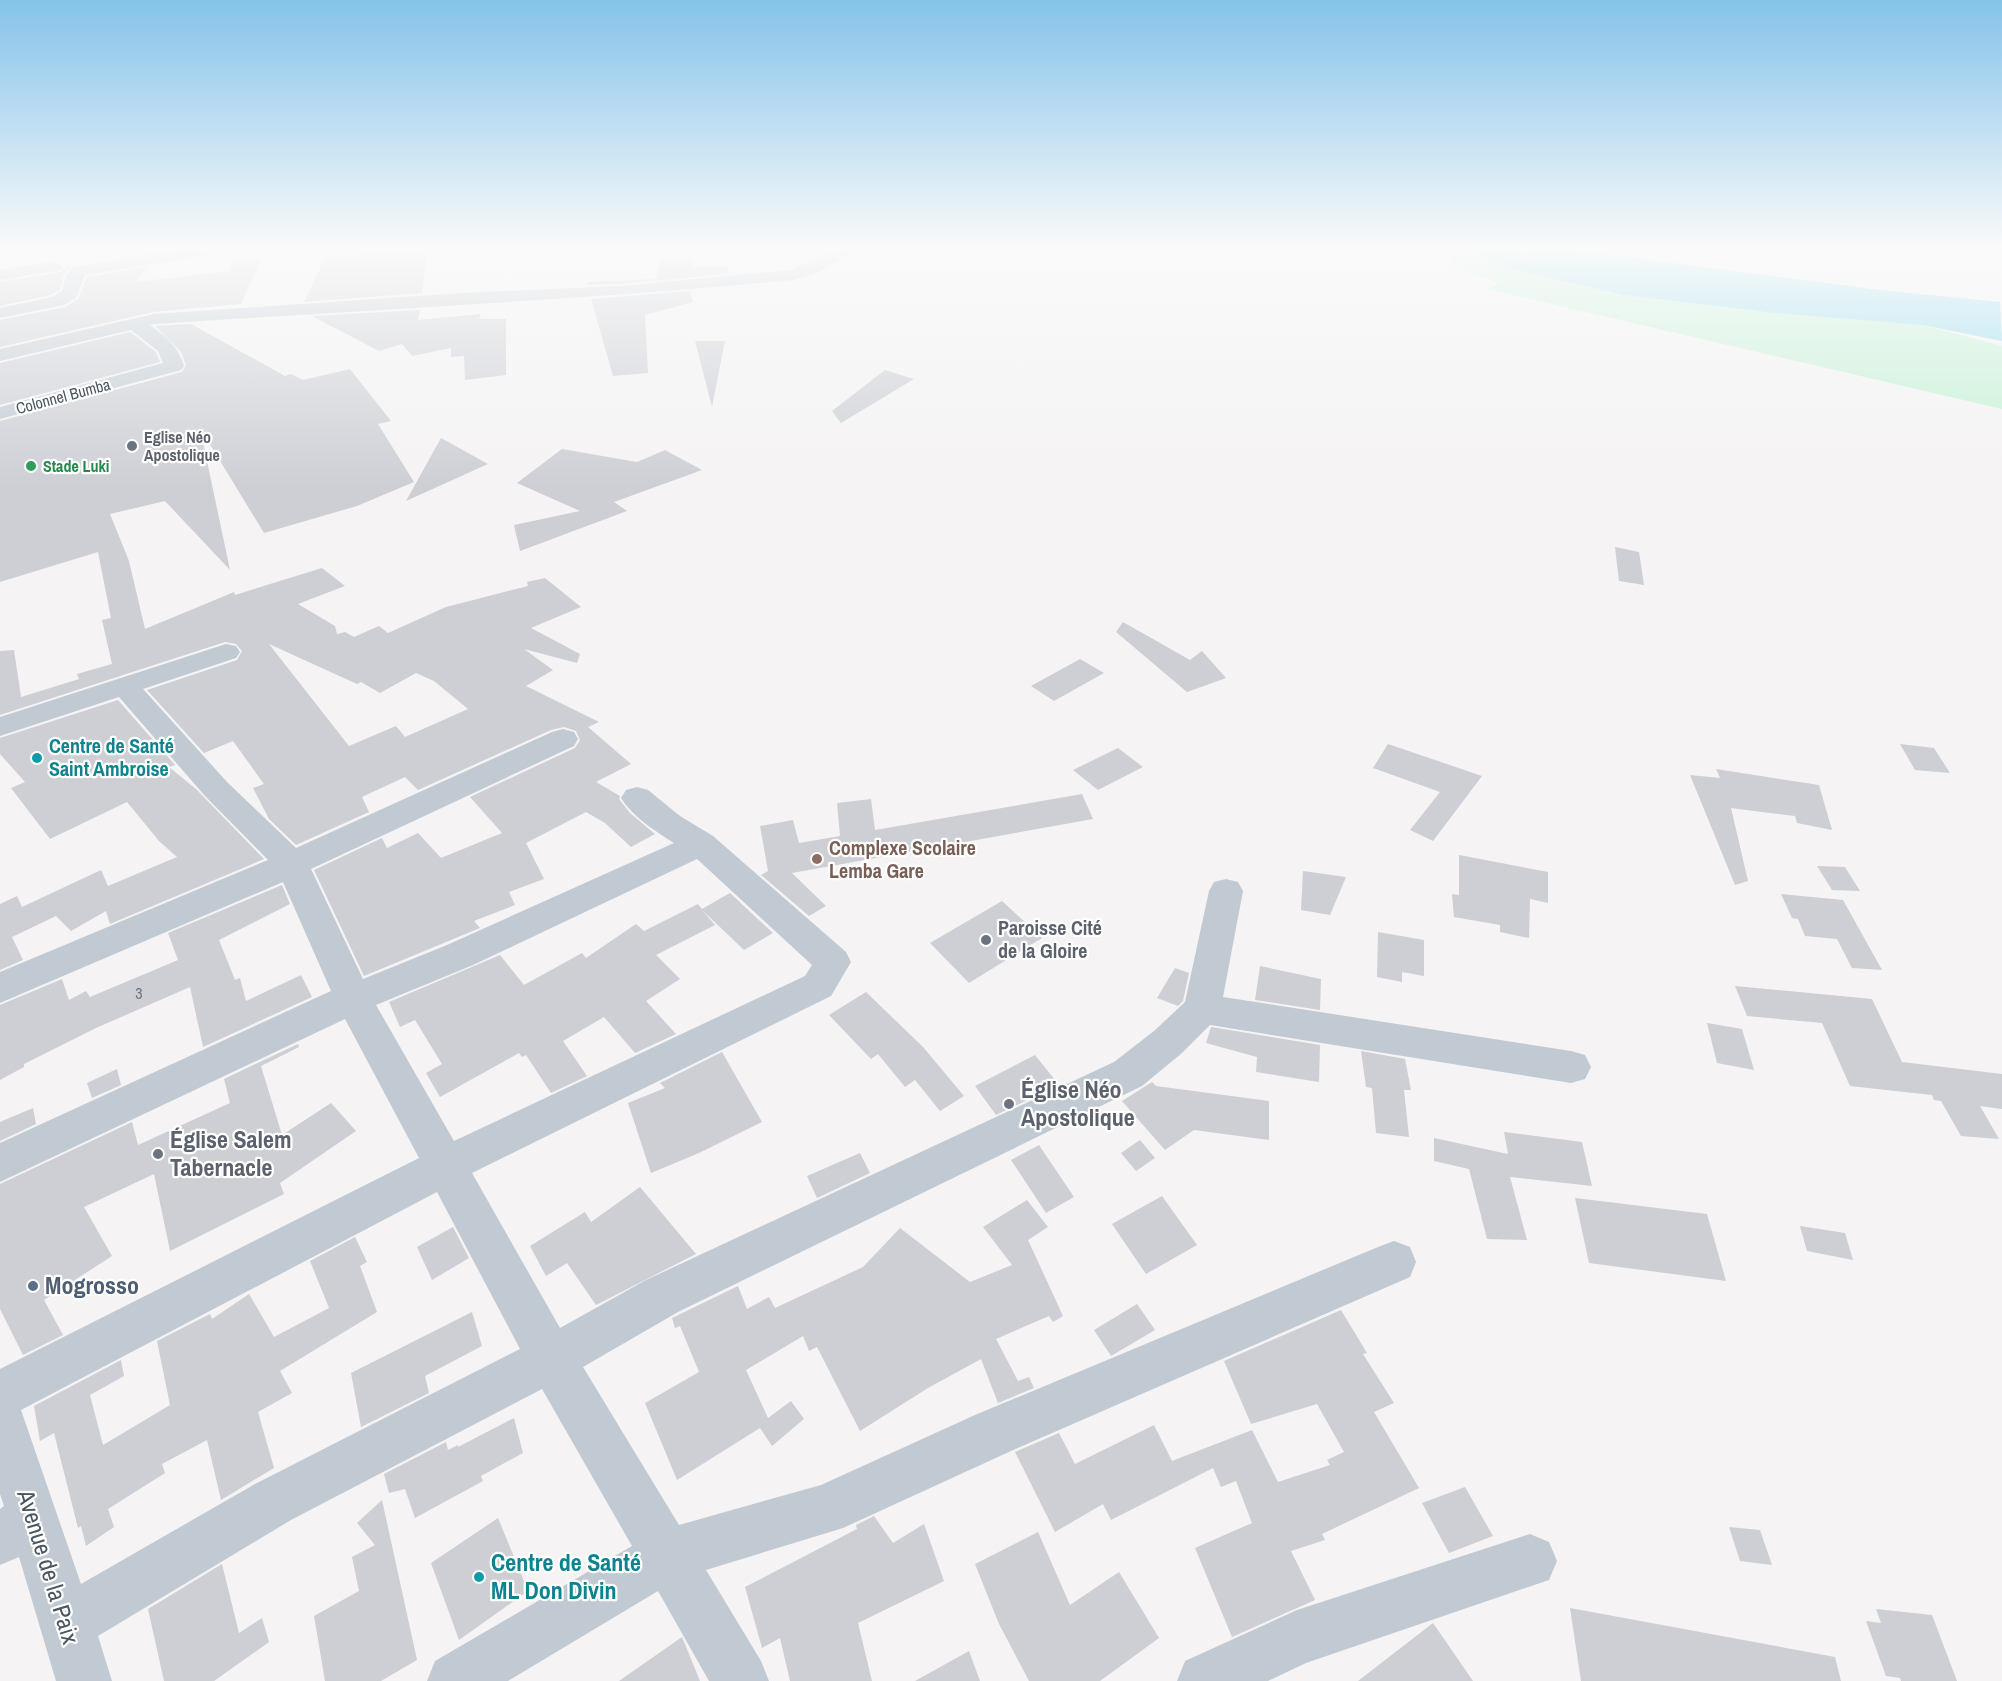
<svg xmlns="http://www.w3.org/2000/svg" width="2002" height="1681" viewBox="0 0 2002 1681" font-family="'Archivo Narrow',sans-serif">
	<style>
		.green { fill: #c3f1d5 }
		.water { fill: #90daee }
		.building { fill: #cdcfd5; fill-rule: evenodd }
		.lines { fill: none; stroke-linecap: round; stroke-linejoin: round }
		.minor { fill: #c1cad2; fill-rule: evenodd }
		.worship-dot { fill: #6b7280; stroke: #fff; stroke-width: 2 }
		.leisure-dot { fill: #2e9e5b; stroke: #fff; stroke-width: 2 }
		.culture-dot { fill: #0f9aa8; stroke: #fff; stroke-width: 2 }
		.education-dot { fill: #8d6e63; stroke: #fff; stroke-width: 2 }
		.service-dot { fill: #5c6f8a; stroke: #fff; stroke-width: 2 }
		.labels { text-anchor: middle; stroke-width: 4.5; stroke-linejoin: round; paint-order: stroke }
		.far-street-label { font-size: 16px; fill: #4a5661; stroke: #fff }
		.far-worship-label { font-size: 16px; font-weight: bold; fill: #5b616d; stroke: #fff; text-anchor: start }
		.far-leisure-label { font-size: 16px; font-weight: bold; fill: #27864d; stroke: #fff; text-anchor: start }
		.number-label { font-size: 16px; fill: #6b747e }
		.culture-label { font-size: 20px; font-weight: bold; fill: #0d838f; stroke: #fff; text-anchor: start }
		.education-label { font-size: 20px; font-weight: bold; fill: #785e54; stroke: #fff; text-anchor: start }
		.worship-label { font-size: 20px; font-weight: bold; fill: #5b616d; stroke: #fff; text-anchor: start }
		.near-worship-label { font-size: 24px; font-weight: bold; fill: #5b616d; stroke: #fff; text-anchor: start }
		.near-service-label { font-size: 24px; font-weight: bold; fill: #4e5e75; stroke: #fff; text-anchor: start }
		.near-culture-label { font-size: 24px; font-weight: bold; fill: #0d838f; stroke: #fff; text-anchor: start }
		.near-street-label { font-size: 24px; fill: #4a5661; stroke: #fff }
	</style>
	<rect width="100%" height="100%" fill="#f5f3f3"/>
	<!-- green -->
	<polygon class="green" points="1458,250 1465,250 1520,271 1623,295 1775,313 1923,325 2002,346 2002,409 1488,289 1498,283 1448,265"/>
	<!-- water -->
	<polygon class="water" points="1465,250 1573,250 1880,290 2000,302 2002,341 1923,325 1775,313 1623,295 1520,271"/>
	<!-- building -->
	<g class="building">
		<polygon points="364,250 428,250 422,293 304,302 326,256 362,254"/>
		<polygon points="261,259 241,304 153,312 0,347 0,320 65,307 78,299 87,277 146,267 135,282 230,271 233,261"/>
		<polygon points="694,259 692,267 728,266 727,274 620,284 588,285 587,282 656,279 660,261"/>
		<polygon points="72,266 64,274 60,290 51,295 0,306 0,282 61,272 65,267"/>
		<polygon points="690,291 693,302 645,315 648,373 613,376 591,299"/>
		<polygon points="420,310 418,320 481,314 479,319 506,319 506,375 465,380 464,356 451,357 451,348 412,356 402,344 379,351 312,316"/>
		<path d="M191 324 285 376 291 374 303 380 350 369 391 421 378 424 414 482 357 506 264 533 200 428 230 570 165 501 110 514 129 561 145 629 234 592 235 595 322 568 345 586 298 604 335 626 337 634 345 632 354 637 379 626 388 633 446 607 528 586 527 582 545 578 581 607 531 628 580 654 577 663 524 649 553 670 526 686 599 722 588 727 631 764 596 782 620 796 619 799 630 813 655 834 631 847 605 823 586 812 526 843 544 879 509 892 515 905 474 921 480 928 364 976 314 870 382 838 387 848 418 833 441 858 502 833 470 797 575 748 580 740 576 731 564 727 551 730 418 790 405 777 362 797 369 812 296 845 269 819 253 788 264 784 233 741 204 753 147 690 237 660 242 651 236 644 225 642 0 715V651L14 650 21 697 79 679 77 674 112 664 102 620 111 618 98 552 0 582V421L182 372 186 365 181 352 155 326ZM269 644 357 684 361 682 380 693 416 673 434 681 468 709 405 737 396 726 349 746Z"/>
		<polygon points="130,332 156,352 160,362 0,405 0,363"/>
		<polygon points="695,341 725,341 712,407"/>
		<polygon points="885,370 914,379 841,423 832,411"/>
		<polygon points="441,438 488,464 406,501"/>
		<polygon points="562,449 637,462 665,450 702,470 614,502 627,511 520,551 514,525 580,511 517,483"/>
		<polygon points="1615,547 1639,552 1644,585 1619,581"/>
		<polygon points="1123,622 1190,660 1202,651 1226,678 1187,692 1116,632"/>
		<polygon points="1080,659 1104,673 1054,701 1031,686"/>
		<polygon points="118,700 175,765 169,767 196,789 264,859 110,924 106,911 71,931 56,916 12,937 23,960 0,970 0,904 17,896 22,907 101,870 108,886 177,857 159,841 127,802 50,839 11,788 25,782 0,754 0,738"/>
		<polygon points="1388,744 1482,776 1433,841 1410,830 1440,792 1373,768"/>
		<polygon points="1900,744 1934,748 1950,773 1915,770"/>
		<polygon points="1118,748 1143,767 1098,790 1073,770"/>
		<polygon points="1716,769 1819,785 1832,830 1797,823 1795,816 1731,808 1748,881 1735,885 1690,775 1720,778"/>
		<polygon points="1082,794 1093,819 792,873 826,906 809,916 761,875 768,871 760,826 793,820 799,843 840,836 837,803 871,799 875,830"/>
		<polygon points="1459,855 1548,872 1548,903 1530,899 1529,938 1500,932 1500,925 1454,917 1452,894 1459,895"/>
		<polygon points="1817,866 1845,867 1860,891 1832,890"/>
		<polygon points="1303,871 1346,877 1330,915 1301,910"/>
		<polygon points="282,885 290,904 219,940 235,980 240,978 246,1001 301,975 312,997 203,1047 190,987 96,1028 24,1064 24,1067 0,1080 0,1005 62,979 69,1000 86,991 90,997 178,960 168,933"/>
		<polygon points="730,893 773,933 744,950 702,910 715,925 656,955 680,979 646,1001 676,1034 635,1053 604,1017 563,1041 587,1076 551,1093 526,1055 522,1057 519,1053 440,1097 426,1073 442,1064 415,1020 400,1027 389,1002 500,955 524,985 582,953 586,958 636,924 644,931 698,904 702,909"/>
		<polygon points="1781,894 1843,900 1882,970 1852,968 1837,939 1805,936 1798,919 1792,918"/>
		<polygon points="1002,901 1042,938 969,983 930,943"/>
		<polygon points="1378,932 1424,940 1424,976 1402,972 1402,982 1377,977"/>
		<polygon points="1260,966 1321,979 1320,1010 1255,1000"/>
		<polygon points="1175,968 1189,973 1183,1001 1178,1006 1157,998"/>
		<polygon points="1735,986 1872,999 1902,1062 2002,1074 2002,1109 1980,1106 1999,1139 1961,1136 1941,1101 1934,1100 1932,1095 1850,1086 1822,1023 1747,1016"/>
		<polygon points="866,992 923,1047 964,1096 940,1111 915,1080 905,1087 878,1054 871,1059 829,1015"/>
		<polygon points="1707,1023 1742,1029 1754,1070 1717,1063"/>
		<polygon points="1211,1027 1320,1045 1319,1082 1256,1072 1257,1057 1206,1043"/>
		<polygon points="298,1044 299,1047 261,1066 282,1135 331,1103 356,1131 280,1183 284,1194 170,1251 154,1174 84,1207 112,1256 44,1300 63,1335 23,1355 0,1309 0,1184 132,1122 138,1145 230,1103 224,1079"/>
		<polygon points="1361,1051 1405,1059 1411,1090 1404,1090 1409,1137 1376,1133 1372,1088 1366,1087"/>
		<polygon points="722,1052 762,1122 699,1153 651,1173 628,1103 665,1088 660,1083"/>
		<polygon points="1035,1055 1059,1085 996,1115 975,1086"/>
		<polygon points="117,1069 121,1085 92,1098 87,1083"/>
		<polygon points="1152,1082 1156,1086 1269,1101 1269,1140 1194,1130 1165,1150 1122,1101"/>
		<polygon points="33,1108 36,1124 0,1141 0,1122"/>
		<polygon points="1504,1132 1582,1142 1592,1186 1510,1177 1527,1240 1487,1239 1469,1169 1434,1161 1434,1138 1508,1154"/>
		<polygon points="1140,1140 1155,1158 1136,1171 1121,1153"/>
		<polygon points="1039,1145 1074,1197 1046,1213 1011,1160"/>
		<polygon points="860,1153 870,1173 817,1198 807,1176"/>
		<polygon points="640,1187 696,1254 596,1305 567,1263 546,1276 530,1246 585,1212 591,1222"/>
		<polygon points="1162,1196 1197,1245 1146,1274 1112,1224"/>
		<polygon points="1575,1198 1707,1214 1726,1281 1589,1263"/>
		<polygon points="1027,1200 1048,1227 1028,1240 1063,1316 1053,1322 1049,1316 996,1339 1018,1381 1029,1377 1034,1388 998,1403 981,1359 928,1388 860,1431 817,1347 809,1351 803,1336 746,1370 768,1418 791,1401 804,1419 772,1446 760,1428 677,1480 645,1403 699,1372 680,1326 675,1328 672,1318 738,1286 747,1309 769,1297 775,1308 863,1267 900,1228 970,1282 1012,1265 983,1227"/>
		<polygon points="1800,1226 1845,1233 1853,1260 1807,1251"/>
		<polygon points="453,1227 469,1258 432,1280 417,1247"/>
		<polygon points="355,1237 367,1262 360,1266 377,1312 280,1371 292,1393 258,1412 274,1468 221,1500 207,1440 162,1464 165,1473 108,1509 114,1527 86,1546 81,1526 78,1528 54,1433 40,1441 34,1406 121,1360 124,1376 90,1395 103,1445 170,1405 157,1341 210,1314 212,1319 249,1294 274,1337 329,1308 310,1261"/>
		<polygon points="1137,1304 1155,1330 1111,1356 1094,1330"/>
		<polygon points="1341,1310 1367,1353 1363,1354 1394,1403 1374,1412 1419,1488 1322,1534 1325,1540 1291,1551 1315,1600 1232,1637 1195,1548 1252,1523 1236,1481 1221,1487 1213,1468 1111,1520 1103,1504 1055,1532 1015,1452 1059,1433 1075,1464 1154,1425 1172,1461 1252,1430 1278,1482 1330,1465 1327,1460 1344,1452 1317,1404 1251,1424 1224,1361"/>
		<polygon points="472,1312 482,1346 425,1376 429,1393 361,1427 351,1373"/>
		<polygon points="514,1418 523,1453 481,1476 483,1481 415,1518 405,1489 389,1493 384,1474 446,1442 448,1450 458,1445 458,1447"/>
		<polygon points="1465,1487 1493,1536 1449,1553 1422,1503"/>
		<polygon points="382,1500 417,1660 381,1681 325,1681 314,1616 359,1591 352,1557 375,1545 357,1523"/>
		<polygon points="874,1516 893,1543 924,1524 944,1581 858,1623 872,1681 790,1681 780,1638 762,1648 745,1587 857,1529 856,1525"/>
		<polygon points="498,1518 528,1591 459,1640 431,1563"/>
		<polygon points="1729,1527 1760,1530 1772,1565 1740,1561"/>
		<polygon points="1038,1532 1070,1605 1119,1572 1159,1638 1100,1681 1029,1681 999,1624 975,1564"/>
		<polygon points="222,1564 239,1633 262,1618 269,1642 214,1681 164,1681 148,1609"/>
		<polygon points="1570,1608 1835,1657 1841,1681 1581,1681"/>
		<polygon points="1876,1609 1932,1615 1957,1681 1901,1681 1900,1678 1886,1676 1866,1621 1881,1623"/>
		<polygon points="1433,1623 1473,1681 1358,1681"/>
		<polygon points="682,1637 700,1681 619,1681"/>
		<polygon points="969,1651 980,1681 915,1681"/>
	</g>
	<g class="lines">
		<!-- minor -->
		<g class="minor">
			<polygon points="174,250 215,250 207,255 85,275 76,298 64,305 0,318 0,308 52,297 62,291 66,275 74,267"/>
			<path d="M836 250H858L815 274 793 280C580 300 367 310 154 324L150 325C165 336 179 347 184 366L181 370 0 419V407L163 363 158 351 131 330 0 361V349L154 314 461 293 620 286 791 270Z"/>
			<polygon points="55,261 63,266 61,270 0,280 0,270"/>
			<path d="M226 644 236 646 240 652 236 658 143 689 227 782 296 848 552 732 563 729 574 732 578 739 574 746 311 869 363 979 447 945 674 843C655 831 633 817 621 798L626 790 637 787 648 790 680 816 713 836 846 952 851 962 831 996 472 1173 560 1328 646 1280 1114 1062 1154 1031 1185 1002 1209 891 1214 882 1226 879 1238 882 1243 891 1223 997 1571 1051 1585 1055 1591 1067 1585 1079 1571 1083 1210 1025 1182 1053 1142 1086 678 1312 583 1367 679 1525 821 1485 975 1415 1378 1247 1394 1241 1410 1247 1416 1262 1410 1277 1011 1451 843 1528 706 1570 761 1661 769 1681H709L658 1591 508 1681H427L435 1661 632 1546 542 1389 291 1520 98 1636 112 1681H56L19 1557 0 1565V1509L4 1506 0 1494V1369L419 1158 345 1019 0 1182V1143L331 991 283 882 0 1003V972L268 860 205 796 119 697 0 736V717ZM697 859 812 965 805 976 454 1141 376 1005 473 965ZM437 1192 520 1349 255 1484 81 1584 21 1410Z"/>
			<polygon points="1530,1534 1549,1542 1557,1561 1549,1580 1306,1663 1268,1681 1177,1681 1185,1661 1297,1610"/>
		</g>
	</g>
	<!-- sky -->
	<linearGradient id="sky" x2="0" y2="1"><stop stop-color="#85c3ea"/><stop offset="0.51" stop-color="#fafafa"/><stop offset="1" stop-color="#fafafa" stop-opacity="0"/></linearGradient>
	<rect width="2002" height="486" fill="url(#sky)"/>
	<!-- markers -->
	<g class="worship-dot">
		<circle cx="132" cy="446" r="6"/>
		<circle cx="986" cy="940" r="6"/>
		<circle cx="1009" cy="1104" r="6"/>
		<circle cx="158" cy="1154" r="6"/>
	</g>
	<circle class="leisure-dot" cx="31" cy="466" r="6"/>
	<g class="culture-dot">
		<circle cx="37" cy="758" r="6"/>
		<circle cx="479" cy="1577" r="6"/>
	</g>
	<circle class="education-dot" cx="817" cy="859" r="6"/>
	<circle class="service-dot" cx="33" cy="1286" r="6"/>
	<g class="labels">
		<!-- far-street labels -->
		<g class="far-street-label">
			<text transform="translate(63 396) rotate(-15)" y="6">Colonnel Bumba</text>
		</g>
		<!-- far-worship labels -->
		<g class="far-worship-label">
			<text x="144" y="443">Eglise Néo<tspan x="144" dy="18">Apostolique</tspan></text>
		</g>
		<!-- far-leisure labels -->
		<g class="far-leisure-label">
			<text x="43" y="472">Stade Luki</text>
		</g>
		<!-- number labels -->
		<g class="number-label">
			<text x="139" y="999">3</text>
		</g>
		<!-- culture labels -->
		<g class="culture-label">
			<text x="49" y="753">Centre de Santé<tspan x="49" dy="23">Saint Ambroise</tspan></text>
		</g>
		<!-- education labels -->
		<g class="education-label">
			<text x="829" y="855">Complexe Scolaire<tspan x="829" dy="23">Lemba Gare</tspan></text>
		</g>
		<!-- worship labels -->
		<g class="worship-label">
			<text x="998" y="935">Paroisse Cité<tspan x="998" dy="23">de la Gloire</tspan></text>
		</g>
		<!-- near-worship labels -->
		<g class="near-worship-label">
			<text x="1021" y="1098">Église Néo<tspan x="1021" dy="28">Apostolique</tspan></text>
			<text x="170" y="1148">Église Salem<tspan x="170" dy="28">Tabernacle</tspan></text>
		</g>
		<!-- near-service labels -->
		<g class="near-service-label">
			<text x="45" y="1294">Mogrosso</text>
		</g>
		<!-- near-culture labels -->
		<g class="near-culture-label">
			<text x="491" y="1571">Centre de Santé<tspan x="491" dy="28">ML Don Divin</tspan></text>
		</g>
		<!-- near-street labels -->
		<g class="near-street-label">
			<text transform="translate(48 1567) rotate(73)" y="8">Avenue de la Paix</text>
		</g>
	</g>
</svg>
